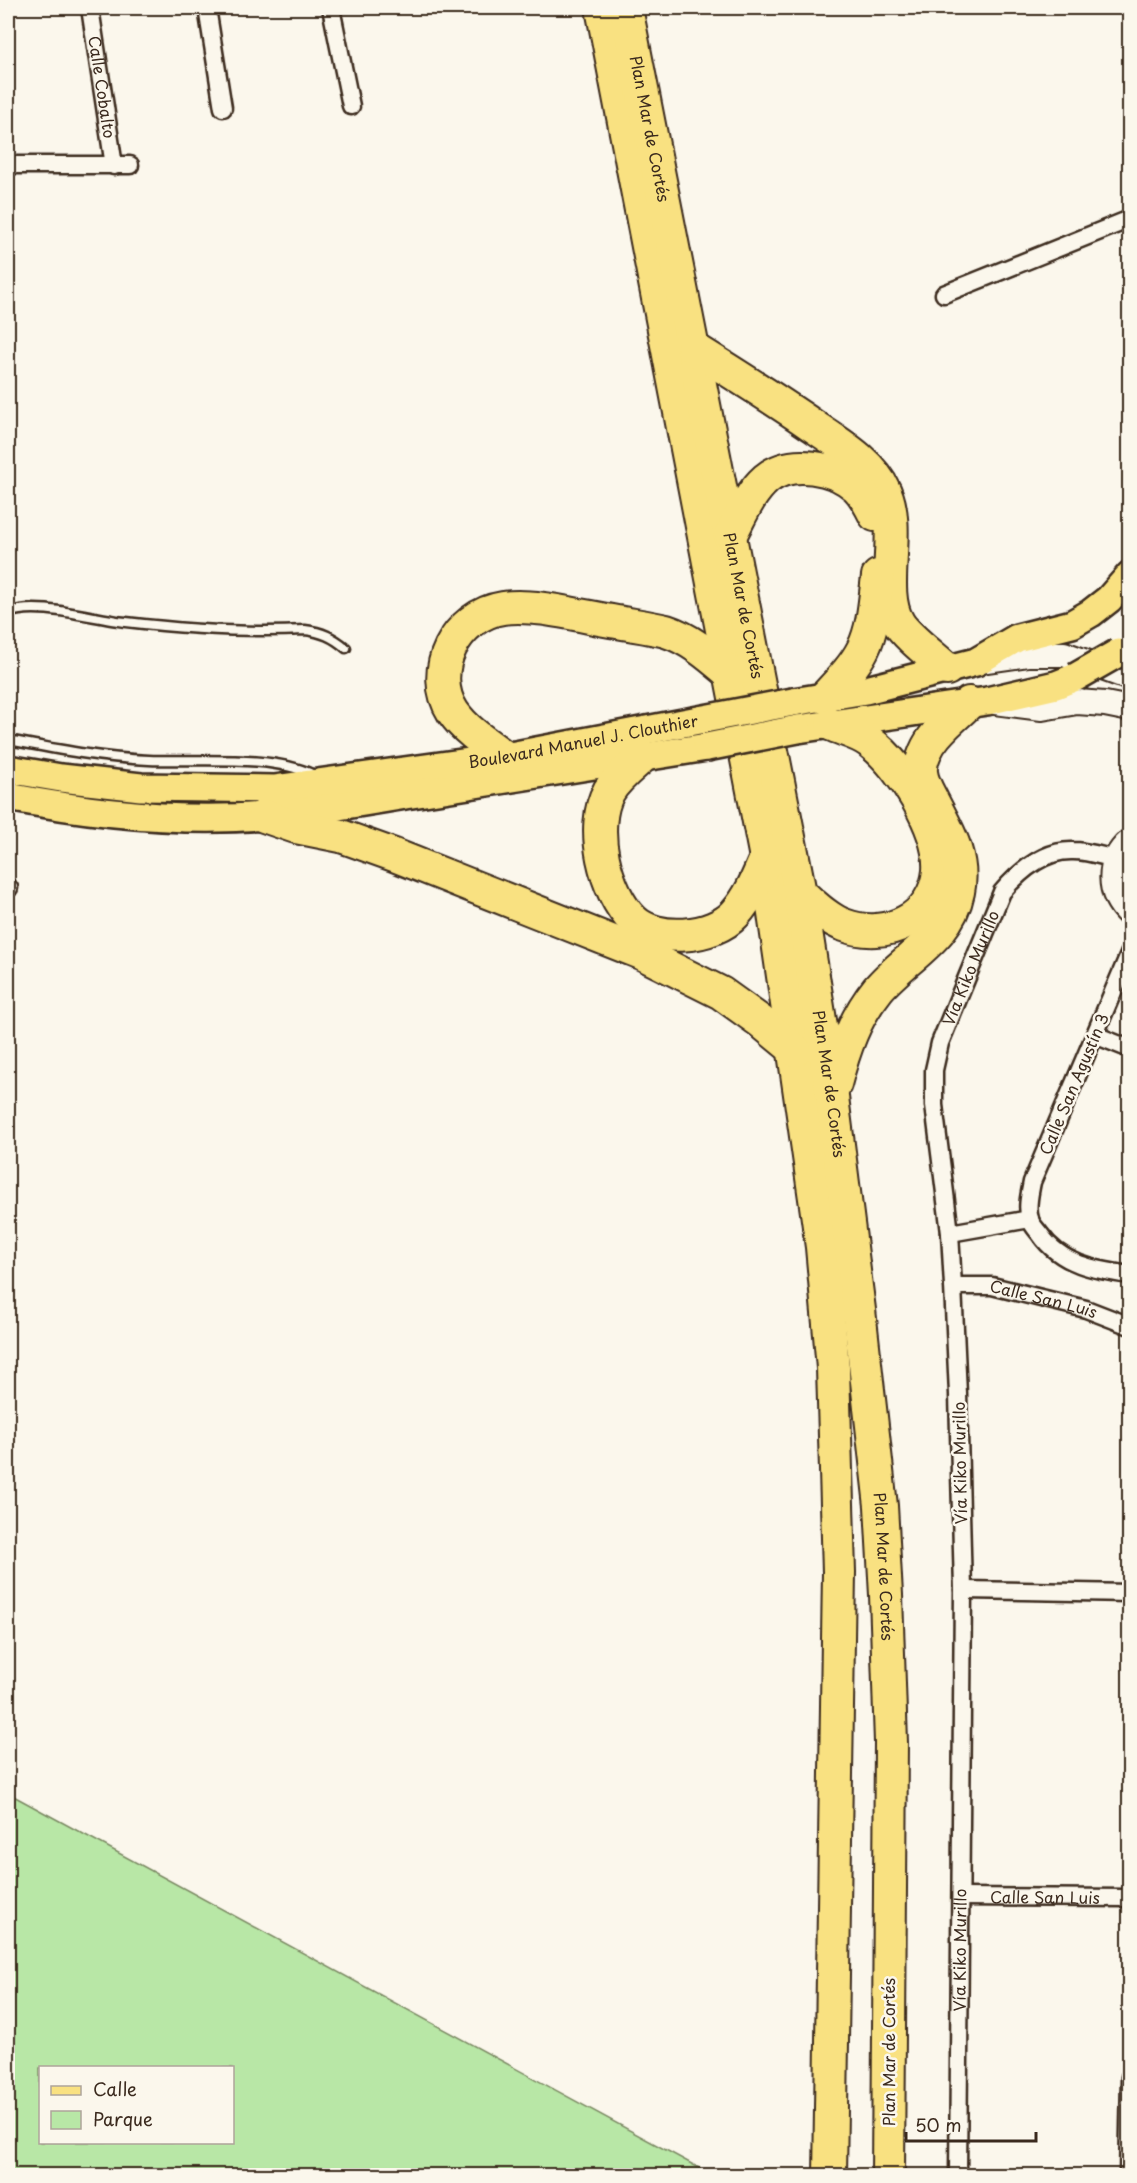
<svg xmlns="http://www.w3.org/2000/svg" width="1137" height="2183" viewBox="0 0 1137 2183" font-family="'Playpen Sans',sans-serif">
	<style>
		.green { fill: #b8e7a6; stroke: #7a8862; stroke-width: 1.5; fill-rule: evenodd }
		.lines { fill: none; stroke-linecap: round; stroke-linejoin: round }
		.lane-casing { stroke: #3b2a1e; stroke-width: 13 }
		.street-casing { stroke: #3b2a1e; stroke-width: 21 }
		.secondary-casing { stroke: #3b2a1e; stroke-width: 28 }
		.primary-casing { stroke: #3b2a1e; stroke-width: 32 }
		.highway-casing { stroke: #3b2a1e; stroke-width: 36 }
		.lane { stroke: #fbf7ec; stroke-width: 8 }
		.street { stroke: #fbf7ec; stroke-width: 16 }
		.secondary { stroke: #fbf7ec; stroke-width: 24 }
		.primary { stroke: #f9e181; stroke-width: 27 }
		.highway { stroke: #f9e181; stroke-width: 32 }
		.primary-bridge-casing { stroke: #3b2a1e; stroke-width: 32; stroke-linecap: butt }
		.primary-bridge { stroke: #f9e181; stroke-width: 27 }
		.labels { text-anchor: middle; stroke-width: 5; stroke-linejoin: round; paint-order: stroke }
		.street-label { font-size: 16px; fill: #3b2a1e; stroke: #fbf7ec }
	</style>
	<rect width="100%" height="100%" fill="#fbf7ec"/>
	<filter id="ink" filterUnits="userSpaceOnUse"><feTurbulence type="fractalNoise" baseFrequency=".0167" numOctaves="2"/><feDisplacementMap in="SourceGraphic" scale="12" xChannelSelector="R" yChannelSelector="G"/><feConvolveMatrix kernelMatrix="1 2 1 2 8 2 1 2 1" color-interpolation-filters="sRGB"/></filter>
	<g filter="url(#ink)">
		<!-- green -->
		<path class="green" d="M8 1793 712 2175H8ZM40 2068H232V2142H40Z"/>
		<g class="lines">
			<defs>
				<g id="lane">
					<path d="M8 613C37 601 94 619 126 622 185 629 246 633 305 630 322 632 333 637 346 648"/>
					<path d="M8 740C55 749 101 758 149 760 199 762 270 754 314 775"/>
				</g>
				<g id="street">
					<path id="s1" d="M90 8 114 166"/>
					<polyline points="207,8 223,108"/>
					<polyline points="331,8 351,106"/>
					<polyline points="8,165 130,165"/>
					<polyline points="944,294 1130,219"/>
					<polyline points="8,888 9,888"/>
					<path d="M1130 952 1032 1182C1030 1193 1026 1207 1030 1219 1031 1224 1037 1230 1040 1234 1061 1265 1096 1270 1130 1275"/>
					<polyline points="1095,1035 1130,1049"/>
					<polyline points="950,1233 1030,1219"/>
					<path id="s2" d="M953 1286H992L1086 1309 1130 1326"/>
					<polyline points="963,1590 1130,1593"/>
					<path id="s3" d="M961 1897 1130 1898"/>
					<path id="s4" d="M958 2176 963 1590 958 1394 953 1286 950 1233 934 1105V1070L940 1043 1002 892C1019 872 1044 850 1073 851 1087 851 1102 856 1115 859"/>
					<polyline points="1128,2176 1130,2077"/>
				</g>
				<g id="secondary">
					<polyline points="981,661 1029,654 1064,654 1130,678"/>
					<polyline points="995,702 1042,708 1077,702 1105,704 1130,709"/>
					<path d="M1130 841C1106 862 1107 894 1130 915"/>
				</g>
				<g id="primary">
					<polyline points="793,702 866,690 976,662 1017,638 1072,624 1091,613 1109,599 1130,575"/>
					<polyline points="798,729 987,701 1056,685 1076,677"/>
					<path id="s5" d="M8 769 61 778 141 787 274 789 505 757 704 719"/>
					<path d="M8 797C91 813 179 823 264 816 314 811 363 802 412 794 511 779 609 763 707 747"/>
				</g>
				<g id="highway">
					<polyline points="602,8 766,858 822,1247 833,1368 839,1572 830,2176"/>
					<path id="s6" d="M626 8 800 893 832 1097 859 1310 881 1506 886 1595 891 1743 888 2176"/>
					<path d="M693 348C733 373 773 398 812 425 838 443 871 461 885 492 902 531 879 590 898 622 905 635 934 657 947 669"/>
					<path d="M731 534C741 515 750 493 766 479 791 458 835 467 857 487 865 495 870 505 875 515"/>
					<path d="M825 697C839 682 854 667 863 649 874 627 875 599 878 576"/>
					<path d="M505 757C487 744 466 731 453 712 427 671 456 615 503 608 535 603 584 617 617 622 633 625 650 627 666 631 691 639 711 657 731 674"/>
					<path d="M641 758C630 768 617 778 609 791 589 827 605 892 633 920 657 943 713 938 735 914 750 897 757 879 766 858"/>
					<polyline points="264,816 296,827 341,836 394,855 641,953 721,993 760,1021 795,1050"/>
					<path d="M800 893C813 904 827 919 844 925 886 941 934 919 939 871 942 830 902 766 870 742 860 734 844 730 832 725"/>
					<path d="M835 1084C844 1049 855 1017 878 989 906 956 949 938 958 892 965 858 948 831 933 802 928 792 922 783 921 772 920 760 928 744 936 735 946 723 958 713 969 703"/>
				</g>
			</defs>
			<!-- lane casing -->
			<use href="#lane" class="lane-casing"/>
			<!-- street casing -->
			<use href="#street" class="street-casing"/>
			<!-- secondary casing -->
			<use href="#secondary" class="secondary-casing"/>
			<!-- primary casing -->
			<use href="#primary" class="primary-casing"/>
			<!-- highway casing -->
			<use href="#highway" class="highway-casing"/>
			<!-- lane -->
			<use href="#lane" class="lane"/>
			<!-- street -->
			<use href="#street" class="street"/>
			<!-- secondary -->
			<use href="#secondary" class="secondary"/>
			<!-- primary -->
			<use href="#primary" class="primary"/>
			<!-- highway -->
			<use href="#highway" class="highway"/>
			<defs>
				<g id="primary-bridge">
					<polyline points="1076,677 1118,653"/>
					<polyline points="704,719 793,702"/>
					<polyline points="707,747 798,729"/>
				</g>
			</defs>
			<!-- primary-bridge casing -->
			<use href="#primary-bridge" class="primary-bridge-casing"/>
			<!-- primary-bridge -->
			<use href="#primary-bridge" class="primary-bridge"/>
		</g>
	</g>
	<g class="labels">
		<!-- street labels -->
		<g class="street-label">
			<text dy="6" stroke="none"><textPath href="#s1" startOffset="80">Calle Cobalto</textPath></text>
			<text dy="6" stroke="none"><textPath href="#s6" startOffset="123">Plan Mar de Cortés</textPath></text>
			<text dy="6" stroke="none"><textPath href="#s6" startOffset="609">Plan Mar de Cortés</textPath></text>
			<text dy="6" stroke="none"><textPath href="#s5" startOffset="580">Boulevard Manuel J. Clouthier</textPath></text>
			<text dy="6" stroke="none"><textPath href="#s4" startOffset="1216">Vía Kiko Murillo</textPath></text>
			<text dy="6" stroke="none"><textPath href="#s6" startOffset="1095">Plan Mar de Cortés</textPath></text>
			<text transform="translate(1074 1084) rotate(-67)" y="6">Calle San Agustín 3</text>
			<text dy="6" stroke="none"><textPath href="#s2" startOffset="92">Calle San Luis</textPath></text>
			<text transform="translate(960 1463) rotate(-91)" y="6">Vía Kiko Murillo</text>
			<text dy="6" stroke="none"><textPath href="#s6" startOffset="1581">Plan Mar de Cortés</textPath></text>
			<text dy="6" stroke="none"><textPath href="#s3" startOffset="84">Calle San Luis</textPath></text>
			<text dy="6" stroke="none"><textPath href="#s4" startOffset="226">Vía Kiko Murillo</textPath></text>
			<text transform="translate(889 2052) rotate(-90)" y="6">Plan Mar de Cortés</text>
		</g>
	</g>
	<!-- margin -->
	<rect width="1137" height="2183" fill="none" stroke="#fbf7ec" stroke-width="30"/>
	<rect x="15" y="15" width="1107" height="2153" fill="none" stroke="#3b2a1e" stroke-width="2" filter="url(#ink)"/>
	<!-- legend -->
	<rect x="39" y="2066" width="195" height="78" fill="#fbf7ec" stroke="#aea59a" stroke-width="1.5"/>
	<rect x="51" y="2086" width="30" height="9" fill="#f9e181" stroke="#aea59a" stroke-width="1.5"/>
	<text x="93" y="2096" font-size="18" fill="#3b2a1e">Calle</text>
	<rect x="51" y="2111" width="30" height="18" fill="#b8e7a6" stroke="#aea59a" stroke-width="1.5"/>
	<text x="93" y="2126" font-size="18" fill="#3b2a1e">Parque</text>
	<!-- scale -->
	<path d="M906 2132v9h130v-9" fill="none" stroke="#3b2a1e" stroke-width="3"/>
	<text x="915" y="2132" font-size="18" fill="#3b2a1e" stroke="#fbf7ec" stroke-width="4.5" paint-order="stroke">50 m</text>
</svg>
